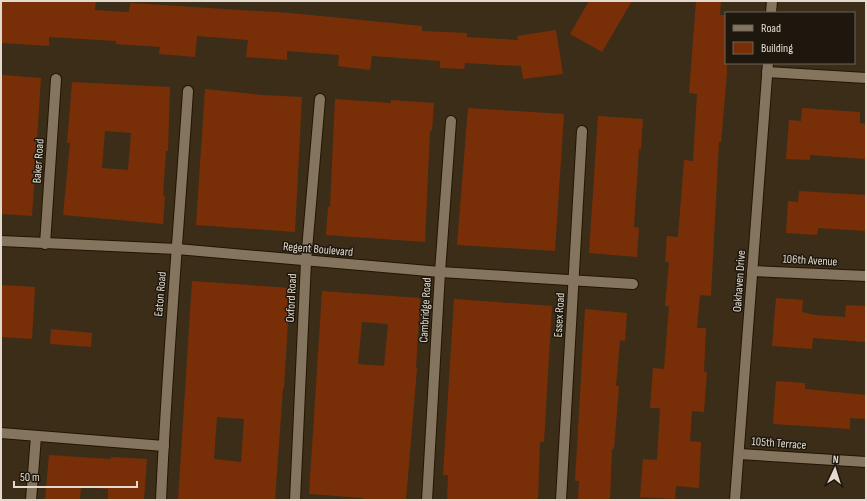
<svg xmlns="http://www.w3.org/2000/svg" width="867" height="501" viewBox="0 0 867 501" font-family="'Sofia Sans Condensed',sans-serif">
	<style>
		.building { fill: #782f08; fill-rule: evenodd }
		.lines { fill: none; stroke-linecap: round; stroke-linejoin: round }
		.minor-casing { stroke: #221503; stroke-width: 12 }
		.minor { stroke: #85755e; stroke-width: 10 }
		.labels { text-anchor: middle; stroke-width: 3; stroke-linejoin: round; paint-order: stroke }
		.street-label { font-size: 12px; fill: #e3dacd; stroke: #1d170e }
	</style>
	<rect width="100%" height="100%" fill="#3c2d19"/>
	<!-- building -->
	<g class="building">
		<polygon points="1,1 96,1 95,10 129,12 130,3 290,13 422,26 422,31 467,33 467,37 518,40 517,36 556,30 563,74 523,79 521,66 465,63 464,69 440,68 440,61 372,56 370,70 338,66 339,55 287,51 287,60 246,57 248,40 197,36 195,57 159,54 160,47 116,44 116,41 49,37 49,46 1,43"/>
		<polygon points="589,1 632,1 602,52 570,34"/>
		<polygon points="696,1 721,1 720,15 726,15 727,74 721,142 719,142 711,296 700,295 697,328 706,328 704,372 707,372 704,412 692,411 690,441 701,442 699,488 676,486 675,499 640,497 643,459 657,460 660,408 650,408 653,368 664,369 669,306 665,306 669,262 665,262 667,236 678,237 684,160 693,161 697,94 689,93"/>
		<polygon points="2,75 41,78 32,216 1,214"/>
		<path d="M72 82 170 87 168 151H166L163 195 165 196 163 224 63 215 70 143H67ZM105 131 131 133 128 170 102 168Z"/>
		<polygon points="205,89 262,95 302,97 295,232 196,225"/>
		<polygon points="335,99 391,103 391,100 434,103 432,131 430,130 425,242 326,235 328,207 330,207"/>
		<polygon points="468,108 564,114 555,251 457,245"/>
		<polygon points="802,108 860,112 860,123 866,124 866,159 810,155 810,160 786,159 789,120 801,121"/>
		<polygon points="598,116 643,119 641,149 639,149 634,227 639,228 637,257 589,253"/>
		<polygon points="799,191 866,195 865,231 818,228 817,235 786,233 788,201 798,202"/>
		<path d="M192 281 290 288 284 388H283L275 500H178ZM217 417 244 419 241 462 214 459Z"/>
		<polygon points="1,285 35,287 32,339 1,337"/>
		<path d="M322 291 420 298 416 368H417L406 500H369L363 499V498L309 494ZM362 322 388 324 384 366 358 364Z"/>
		<polygon points="776,298 803,300 802,312 815,315 845,317 846,305 866,306 866,342 813,338 812,349 772,346"/>
		<polygon points="454,299 552,306 544,442 540,442 538,500 447,500 448,475 443,475"/>
		<polygon points="585,309 627,313 625,341 620,340 616,386 619,386 614,449 612,449 610,500 578,500 579,481 575,481"/>
		<polygon points="51,329 92,333 91,347 50,344"/>
		<polygon points="776,381 805,383 805,389 866,395 866,419 850,418 850,429 773,424"/>
		<polygon points="49,455 111,459 111,457 147,459 144,500 108,500 108,489 81,487 80,500 45,500"/>
	</g>
	<g class="lines">
		<defs>
			<g id="minor">
				<polyline points="771,13 772,1"/>
				<polyline points="767,72 866,78"/>
				<polyline points="1,241 177,249 440,272 633,284"/>
				<polyline points="45,244 56,79"/>
				<polyline points="752,271 866,276"/>
				<polyline points="1,433 164,446"/>
				<polyline points="739,454 866,462"/>
				<polyline points="31,500 36,436"/>
				<path d="M161 500C167 363 179 227 188 91"/>
				<polyline points="295,500 306,261 320,99"/>
				<polyline points="427,500 440,272 451,121"/>
				<polyline points="561,500 582,131"/>
				<polyline points="735,500 768,63"/>
			</g>
		</defs>
		<!-- minor casing -->
		<use href="#minor" class="minor-casing"/>
		<!-- minor -->
		<use href="#minor" class="minor"/>
	</g>
	<g class="labels">
		<!-- street labels -->
		<g class="street-label">
			<text transform="translate(38 161) rotate(-86)" y="4">Baker Road</text>
			<text transform="translate(318 249) rotate(5)" y="4">Regent Boulevard</text>
			<text transform="translate(810 260) rotate(3)" y="4">106th Avenue</text>
			<text transform="translate(739 281) rotate(-86)" y="4">Oakhaven Drive</text>
			<text transform="translate(160 294) rotate(-85)" y="4">Eaton Road</text>
			<text transform="translate(291 298) rotate(-87)" y="4">Oxford Road</text>
			<text transform="translate(425 310) rotate(-87)" y="4">Cambridge Road</text>
			<text transform="translate(559 315) rotate(-87)" y="4">Essex Road</text>
			<text transform="translate(779 443) rotate(4)" y="4">105th Terrace</text>
		</g>
	</g>
	<!-- border -->
	<rect width="867" height="501" fill="none" stroke="#e3dacd" stroke-width="4"/>
	<!-- legend -->
	<rect x="725" y="12" width="130" height="52" fill="#1d170e" stroke="#6c655a"/>
	<rect x="733" y="25" width="20" height="6" fill="#85755e" stroke="#6c655a"/>
	<text x="761" y="32" font-size="12" fill="#e3dacd">Road</text>
	<rect x="733" y="42" width="20" height="12" fill="#782f08" stroke="#6c655a"/>
	<text x="761" y="52" font-size="12" fill="#e3dacd">Building</text>
	<!-- north arrow -->
	<g transform="translate(835 469) rotate(4)" stroke="#1d170e" stroke-width="3" paint-order="stroke">
	<path d="M0-3L7 15L0 10L-7 15Z" fill="#e3dacd"/>
	<text y="-6" font-size="11" font-weight="bold" text-anchor="middle" fill="#e3dacd">N</text>
	</g>
	<!-- scale -->
	<path d="M14 481v6h123v-6" fill="none" stroke="#e3dacd" stroke-width="2"/>
	<text x="20" y="481" font-size="12" fill="#e3dacd" stroke="#1d170e" stroke-width="3" paint-order="stroke">50 m</text>
</svg>
